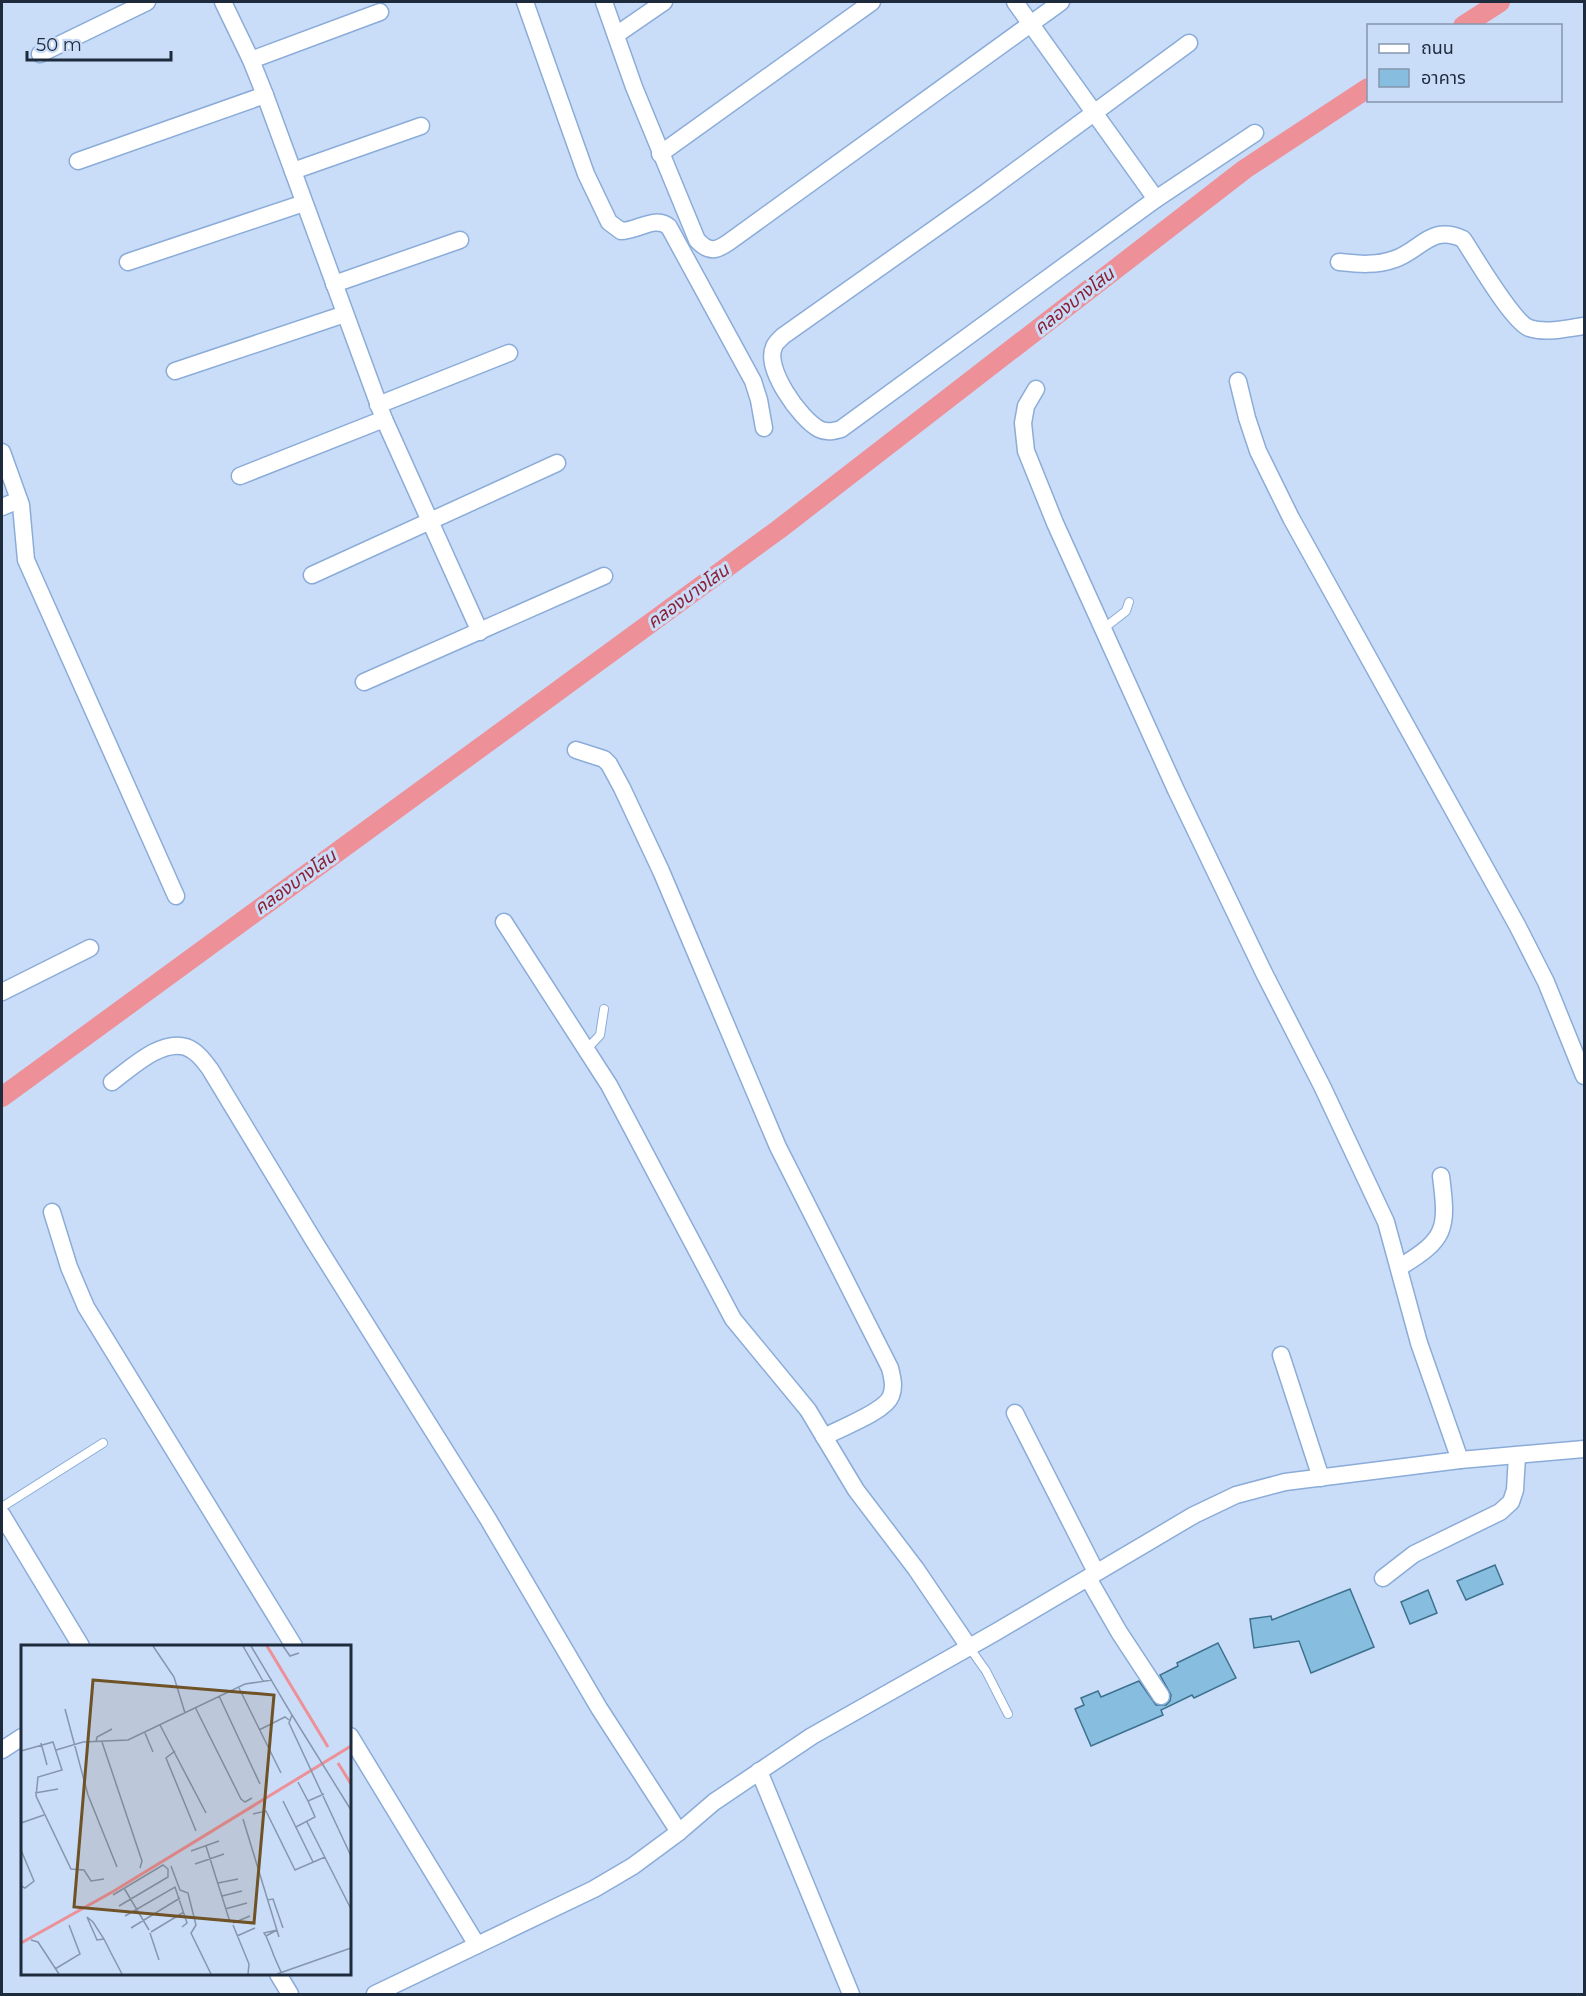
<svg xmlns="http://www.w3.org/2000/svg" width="1586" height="1996" viewBox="0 0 1586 1996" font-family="Montserrat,'Noto Sans Thai',sans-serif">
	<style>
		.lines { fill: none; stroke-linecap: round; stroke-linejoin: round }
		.canal { stroke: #ed9097; stroke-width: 20 }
		.building { fill: #87bdde; stroke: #3d718f; stroke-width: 1.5 }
		.lane-casing { stroke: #8bacd8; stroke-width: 10 }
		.street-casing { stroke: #8bacd8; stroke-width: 19 }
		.lane { stroke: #fff; stroke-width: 8 }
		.street { stroke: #fff; stroke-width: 16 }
		.labels { text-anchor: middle; stroke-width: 6; stroke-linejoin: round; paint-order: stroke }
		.water-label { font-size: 18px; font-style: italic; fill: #8b1f33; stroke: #c9ddf9 }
		.inset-river { fill: none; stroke: #ed9097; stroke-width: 3 }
		.inset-road { fill: none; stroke: #8596ad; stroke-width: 1.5 }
		.view { fill: #6f5226; fill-opacity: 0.15; stroke: #6f5226; stroke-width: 3 }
		.inset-edge { fill: none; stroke: #1e2b3c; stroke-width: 3 }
	</style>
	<rect width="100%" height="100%" fill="#c9ddf9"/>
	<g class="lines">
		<!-- canal -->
		<g class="canal">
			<polyline points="1463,26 1500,2"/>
			<polyline points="2,1097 778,530 1245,169 1368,88"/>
		</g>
	</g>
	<!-- building -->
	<g class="building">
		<polygon points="1495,1565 1503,1584 1466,1600 1457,1581"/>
		<polygon points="1350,1589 1374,1647 1311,1673 1299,1641 1254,1648 1250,1619 1271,1616 1272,1620"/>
		<polygon points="1428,1590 1437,1613 1410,1624 1401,1602"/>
		<polygon points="1218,1643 1236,1678 1194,1698 1192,1695 1161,1710 1163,1715 1091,1746 1075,1709 1084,1705 1081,1698 1098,1691 1101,1697 1139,1681 1156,1705 1166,1705 1170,1701 1171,1695 1160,1675 1178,1666 1177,1663"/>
	</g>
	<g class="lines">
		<defs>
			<g id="lane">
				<polyline points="1103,629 1126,611 1129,602"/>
				<polyline points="586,1050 600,1035 604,1009"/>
				<polyline points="2,1507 103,1443"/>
				<polyline points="969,1647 986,1671 1008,1714"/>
			</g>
			<g id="street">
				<polyline points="223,2 251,60 265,95 384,419 480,632"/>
				<path d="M525 2 586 174 609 222 621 231C637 231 656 215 669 227L753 381 759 400 764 428"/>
				<path d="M604 2 634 87 697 240C709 253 716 251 729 242L1061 2"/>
				<polyline points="1015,2 1156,199"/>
				<polyline points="616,35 664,2"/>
				<path d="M1189 43 981 196 783 336C780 339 775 343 774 347 764 368 800 419 819 429 827 433 833 431 841 429L1156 199 1255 133"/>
				<polyline points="40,54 147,2"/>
				<polyline points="251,60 380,12"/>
				<polyline points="660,154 872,2"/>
				<polyline points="78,161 265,95"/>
				<polyline points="293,171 421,126"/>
				<polyline points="128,262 304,203"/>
				<path d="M1339 262C1358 264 1376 266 1395 259 1421 250 1431 224 1463 239 1475 257 1512 321 1529 328 1546 334 1567 328 1584 326"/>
				<polyline points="334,284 460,240"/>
				<polyline points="175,371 345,314"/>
				<polyline points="1238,381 1247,418 1258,451 1291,518 1517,925 1546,982 1584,1076"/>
				<polyline points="1036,389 1026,406 1023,423 1026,451 1055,523 1176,790 1264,973 1322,1086 1386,1222 1419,1343 1460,1460"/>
				<polyline points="378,405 509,353"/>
				<polyline points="2,452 21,505 26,560 176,896"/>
				<polyline points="240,476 384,419"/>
				<polyline points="2,507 19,500"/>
				<polyline points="312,575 557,463"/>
				<polyline points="364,682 604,576"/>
				<path d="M576 750 604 759 609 764 622 788 661 871 778 1147 890 1368C892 1377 895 1386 891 1396 885 1412 840 1428 824 1437"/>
				<polyline points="504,922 609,1085 733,1319 808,1410 856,1490 916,1569 969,1647"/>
				<polyline points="2,992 90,948"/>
				<path d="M112 1082C131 1068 161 1039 186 1047 197 1051 204 1061 210 1069L314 1241 488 1519 599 1708 679 1832"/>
				<polyline points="52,1212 69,1267 86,1307 294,1646"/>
				<path d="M1400 1267C1446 1239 1448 1230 1441 1176"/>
				<polyline points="1281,1355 1321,1478"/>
				<polyline points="1015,1413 1096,1572"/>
				<polyline points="2,1515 81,1646"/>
				<polyline points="1088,1578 1119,1632 1161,1696"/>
				<polyline points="1383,1578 1414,1554 1500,1512 1511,1502 1515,1490 1517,1456"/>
				<polyline points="350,1736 477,1945"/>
				<polyline points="2,1750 22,1737"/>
				<polyline points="759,1771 851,1994"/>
				<polyline points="278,1974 290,1994"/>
				<polyline points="375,1994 594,1889 633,1866 679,1832 714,1802 812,1736 996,1632 1194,1515 1236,1495 1285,1482 1460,1460 1584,1449"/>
			</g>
		</defs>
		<!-- lane casing -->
		<use href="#lane" class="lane-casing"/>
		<!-- street casing -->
		<use href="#street" class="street-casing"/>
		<!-- lane -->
		<use href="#lane" class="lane"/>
		<!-- street -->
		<use href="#street" class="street"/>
	</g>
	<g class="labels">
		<!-- water labels -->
		<g class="water-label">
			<text transform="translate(1074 301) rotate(-38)" y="6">คลองบางโสน</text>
			<text transform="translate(688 596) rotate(-36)" y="6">คลองบางโสน</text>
			<text transform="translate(295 882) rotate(-36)" y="6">คลองบางโสน</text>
		</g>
	</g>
	<!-- overview -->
	<g transform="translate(21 1645)">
		<rect width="330" height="330" fill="#c9ddf9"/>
		<path class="inset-river" d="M246 1 307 102M317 118 330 139M0 298 93 246 330 101"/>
		<path class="inset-road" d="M132 1 153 32 164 68M222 1 242 36M230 1 271 70 268 78 330 211M262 1 269 11 278 8M218 43 260 128M198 51 239 139M174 62 220 154 224 157 231 153M44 64 67 150 96 222M271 70 330 165M139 80 185 168M238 85 264 72 268 75M124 88 132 107M75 97 76 92 91 84M81 97 121 216 119 223M20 98 26 120M35 105 62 97 107 95 224 39 251 35M0 106 32 97 41 125 17 132 15 151 50 224 63 225 70 236 83 234M154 106 145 113 175 186M277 137 287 156 303 149M14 148 37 144M262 156 292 217M232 169 245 166 274 225 304 212M222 174 258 292M286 177 330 264M0 178 23 170M275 182 294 172 287 156M185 201 209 277M0 205 13 236 4 243 0 241M170 206 198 196M174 219 203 209M150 221 159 245 167 248 175 280 170 288 190 329M197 238 217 234M103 243 128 285M92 250 142 220 147 224V232L98 261M201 251 221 246M246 255 252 254 262 283M204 264 226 258M104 271 154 242 166 278 161 282M212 278 229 271M212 280 228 319 227 329M110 283 159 253M130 287 163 267M129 288 138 315M216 291 234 283M245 291 256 285 243 288 245 291 250 303 253 311 260 327M83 294 76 295 66 272 72 277 83 294 90 308 101 329M10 295 17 297 38 329M34 324 59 309 48 280M256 329 330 303"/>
		<path class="view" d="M72 35 253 50 233 278 53 262Z"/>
		<rect width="330" height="330" class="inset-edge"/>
	</g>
	<!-- border -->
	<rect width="1586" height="1996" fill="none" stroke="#1e2b3c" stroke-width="6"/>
	<!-- legend -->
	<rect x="1367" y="24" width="195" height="78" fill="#c9ddf9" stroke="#8596ad" stroke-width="1.5"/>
	<rect x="1379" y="44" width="30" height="9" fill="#ffffff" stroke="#8596ad" stroke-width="1.5"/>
	<text x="1421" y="54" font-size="18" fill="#1e2b3c">ถนน</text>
	<rect x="1379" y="69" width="30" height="18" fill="#87bdde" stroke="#8596ad" stroke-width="1.5"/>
	<text x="1421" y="84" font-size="18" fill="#1e2b3c">อาคาร</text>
	<!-- scale -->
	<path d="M27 51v9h144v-9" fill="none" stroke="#1e2b3c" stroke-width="3"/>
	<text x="36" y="51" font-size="18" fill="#1e2b3c" stroke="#c9ddf9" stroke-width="4.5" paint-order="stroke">50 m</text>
</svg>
